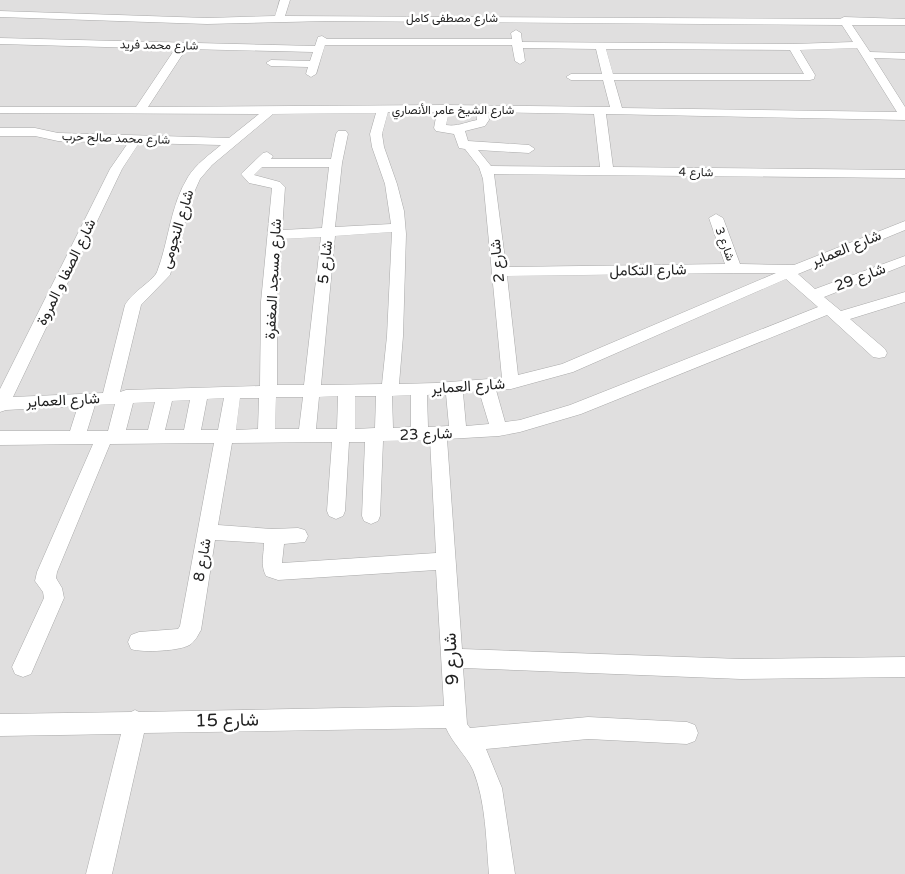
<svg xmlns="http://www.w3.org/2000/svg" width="905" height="874" viewBox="0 0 905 874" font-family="'Varela Round',Vazirmatn,sans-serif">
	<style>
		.residential { fill: #e0dfdf }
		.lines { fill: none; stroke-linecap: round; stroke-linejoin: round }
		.minor-casing { stroke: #a9a9a9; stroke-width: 1 }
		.minor { fill: #fff; fill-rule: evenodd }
		.labels { text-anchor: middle; stroke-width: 5; stroke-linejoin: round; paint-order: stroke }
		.far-street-label { font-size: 12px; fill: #222; stroke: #fff }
		.street-label { font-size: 15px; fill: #222; stroke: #fff }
		.near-street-label { font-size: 18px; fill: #222; stroke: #fff }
	</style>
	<rect width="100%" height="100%" fill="#f2efe9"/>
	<!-- residential -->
	<rect class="residential" x="0" y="0" width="905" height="874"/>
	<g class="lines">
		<defs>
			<path id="minor" d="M280 0H290L285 16 840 19 844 17 905 19V25H852L870 52 905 53V59L874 58 905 107V120L606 114 613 167 905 170V178L494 174 506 267 725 264 709 218 716 214 723 218 740 264 794 265 905 221V230L798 274 815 289 905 256V265L824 297 841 311 905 292V302L850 319 885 349 887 353 885 357 879 358 873 357 827 315 581 414 520 432 499 436 447 439 462 649 741 659 905 657V677L741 679 463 668 467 724 470 728 588 717 687 722 695 725 698 733 695 741 687 744 588 739 486 749 502 788 515 874H489C486 841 486 802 473 770 466 755 453 744 446 728L144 733 112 874H86L121 734 0 736V714L131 712 135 710 139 712 444 706 436 570 278 580 266 576C260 564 264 555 264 543L215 540 201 630C198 635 196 640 191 644 183 651 142 653 131 649L128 642 131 635 139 632 178 629 180 626 214 443 110 444 57 572 56 578 62 588 64 598 31 674 23 677 15 674 12 667 44 598 43 592 35 581 37 572 93 444 0 445V431H70L78 406 6 410 0 412V389L110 169 128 143 58 141 35 136H0V128H35L58 133 229 138 259 114 0 113V107H136L175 49 0 44V38L315 46 318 37 322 36 327 39H512L511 33 516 30 521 33 522 42 793 44 853 42 842 25 328 21 207 24 0 17V11L207 18 275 16ZM325 45H512L515 61 520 64 525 61 523 48 596 49 602 74H571L566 77 571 80H603L610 107 444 105 148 107 186 49 313 52 310 61 271 60 266 63 271 66 308 67 306 74 311 77 316 74ZM857 48 897 112 622 108 614 80H810L814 79 815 75 800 50ZM606 49 790 50 804 74H613ZM388 112H437L434 128 436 131 454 134 459 148 465 149 479 167 483 179 502 378 436 383 399 384 403 336 406 234 404 211 397 184 384 147 382 134ZM449 112H476L477 120C466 122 457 127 446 125ZM488 112 594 114 600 167 491 166 478 150 529 153 535 149 529 145 468 141 465 131 485 126 489 120ZM376 113 370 134 372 147 385 184 391 224 335 227 342 163 348 134 346 131H338L336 134 331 159H271L273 156 267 152 263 153 241 174 249 183 272 188 261 302 260 386 126 390 120 392 141 305 170 275 192 197 200 179 212 165 273 114ZM139 143 221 145C209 155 196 164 188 177 170 206 169 241 157 272 153 281 133 291 125 305L103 393 13 397 122 169ZM262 167H329L322 228 282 230 285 187 280 182 254 175ZM392 232 387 336 382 384 321 385 335 236ZM321 237 304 385H277V302L281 239ZM734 273H776L562 364 518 375 507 276ZM786 279 818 307 570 405 520 420 505 422 496 390 511 389 573 372ZM479 391 489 424 466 426 463 393ZM446 394 449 426 428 427 427 395ZM411 395V427L393 428 392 396ZM338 396 337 429H316L319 397ZM355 396H376L375 428 355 429ZM276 397H303L299 429H275ZM224 398 218 430H201L207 399ZM240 398H259L258 429 236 430ZM190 400 184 430H165L172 401ZM155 402 148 430H126L133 403ZM115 404 108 431H87L95 405ZM430 440 436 553 282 563 284 544 305 542 308 536 305 530 298 528 272 529 218 525 232 443 332 442 327 511 329 516 336 519 343 516 345 511 349 442H365L362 516 364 521 371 524 378 521 380 516 383 441Z"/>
		</defs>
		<!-- minor casing -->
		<use href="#minor" class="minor-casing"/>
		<!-- minor -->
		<use href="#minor" class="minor"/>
	</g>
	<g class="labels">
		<!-- far-street labels -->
		<g class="far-street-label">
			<text x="452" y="22">شارع مصطفى كامل</text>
			<text transform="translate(159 45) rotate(1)" y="4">شارع محمد فريد</text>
			<text x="453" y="114">شارع الشيخ عامر الأنصاري</text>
			<text transform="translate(116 138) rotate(2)" y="4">شارع محمد صالح حرب</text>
			<text transform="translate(696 172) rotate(1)" y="4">شارع 4</text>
			<text transform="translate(725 244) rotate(70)" y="4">شارع 3</text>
		</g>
		<!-- street labels -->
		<g class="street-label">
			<text transform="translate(177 229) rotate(-73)" y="5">شارع النجومى</text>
			<text transform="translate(846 248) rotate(-22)" y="5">شارع العماير</text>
			<text transform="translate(497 261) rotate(-96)" y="5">شارع 2</text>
			<text transform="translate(325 262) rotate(-84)" y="5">شارع 5</text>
			<text transform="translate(648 270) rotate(-1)" y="5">شارع التكامل</text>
			<text transform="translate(66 272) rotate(-64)" y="5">شارع الصفا و المروة</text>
			<text transform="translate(860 277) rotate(-21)" y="5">شارع 29</text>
			<text transform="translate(273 279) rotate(-87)" y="5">شارع مسجد المغفرة</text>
			<text transform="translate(468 386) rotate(-4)" y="5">شارع العماير</text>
			<text transform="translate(63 400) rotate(-3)" y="5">شارع العماير</text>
			<text transform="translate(426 434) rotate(-2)" y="5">شارع 23</text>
			<text transform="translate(202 560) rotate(-80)" y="5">شارع 8</text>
		</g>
		<!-- near-street labels -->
		<g class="near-street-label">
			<text transform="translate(451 659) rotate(-93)" y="6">شارع 9</text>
			<text transform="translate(227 720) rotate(-1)" y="6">شارع 15</text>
		</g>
	</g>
</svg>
